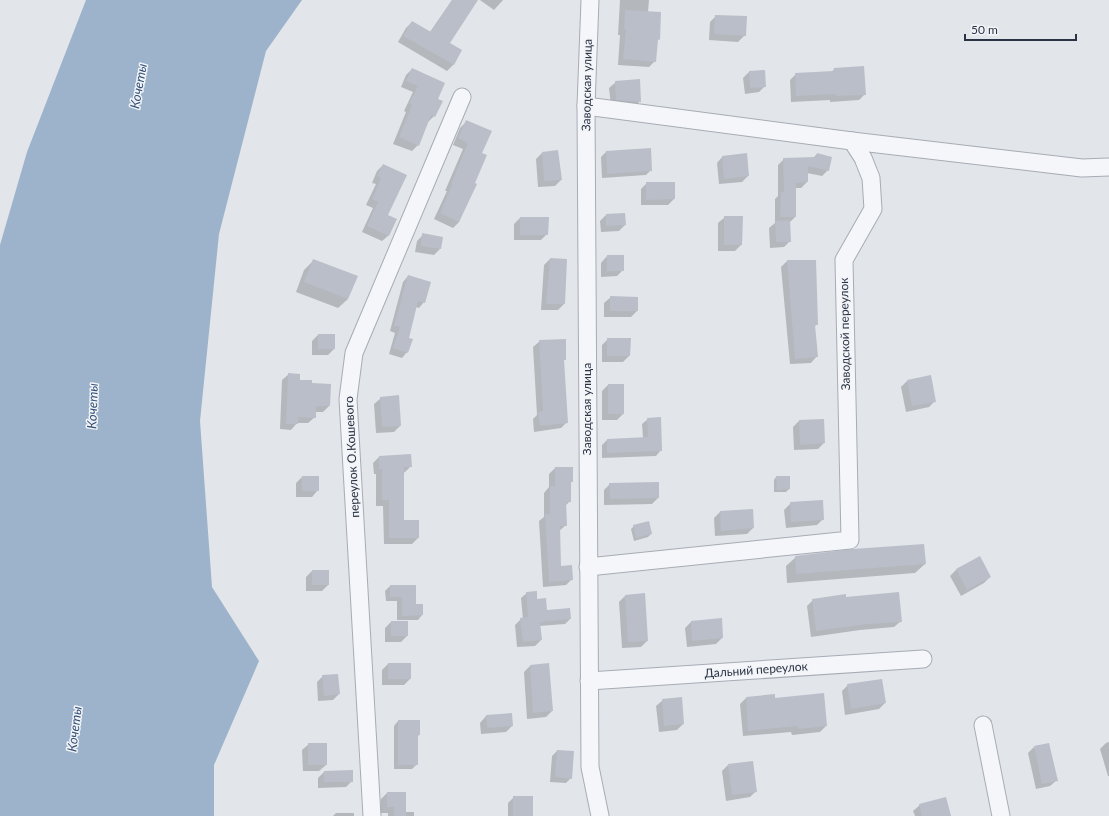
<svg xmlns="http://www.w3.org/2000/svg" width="1109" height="816" viewBox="0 0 1109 816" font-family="Lato,sans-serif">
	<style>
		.water { fill: #9db3cb }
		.shadow { fill: #0003 }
		.building { fill: #b9bec8 }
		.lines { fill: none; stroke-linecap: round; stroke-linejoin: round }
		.minor-casing { stroke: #a7acb5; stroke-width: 19 }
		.minor { stroke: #f5f6f9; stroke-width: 17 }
		.labels { text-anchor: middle; stroke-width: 3; stroke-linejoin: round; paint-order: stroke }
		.street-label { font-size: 12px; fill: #2a3343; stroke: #f2f4f8 }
		.water-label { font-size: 13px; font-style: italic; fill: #335177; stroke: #f2f4f8 }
	</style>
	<rect width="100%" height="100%" fill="#e2e5ea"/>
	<!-- water -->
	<polygon class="water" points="86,0 302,0 266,51 219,234 200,421 212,587 259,661 214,765 214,816 0,816 0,245 27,152"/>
	<!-- shadow -->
	<g class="shadow">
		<polygon points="452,0 461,0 449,44 461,50 453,65 447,71 398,42 406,28 412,22 430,32"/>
		<polygon points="480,0 503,0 494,10"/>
		<polygon points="620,0 649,0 648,12 659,39 656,42 655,61 649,67 618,65 620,35 618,35"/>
		<polygon points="716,16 745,35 738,42 709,40 710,22"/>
		<polygon points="412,69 436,99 434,116 428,122 418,145 412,151 393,144 406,112 404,111 413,92 401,87 406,75"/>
		<polygon points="834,69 865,94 859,100 830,102 830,100 791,102 790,80 796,74 832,72"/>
		<polygon points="749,72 765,86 759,92 745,94 743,78"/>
		<polygon points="616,82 640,101 634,107 611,106 609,88"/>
		<polygon points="466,122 481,154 473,184 459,222 453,228 434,219 447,191 445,191 463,149 453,145 460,128"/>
		<polygon points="606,152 651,170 646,175 602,178 601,157"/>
		<polygon points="542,153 561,180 555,186 538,187 536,159"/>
		<polygon points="817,154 828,170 822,176 807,173 807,182 801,188 795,188 795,217 789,223 790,241 784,247 770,248 769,228 775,223 775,199 778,196 778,165 784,159 813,158"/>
		<polygon points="723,156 748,176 742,182 719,184 717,163"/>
		<polygon points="383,165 389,235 382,241 362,232 373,208 366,205 376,184 372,183 377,171"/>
		<polygon points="647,183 674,183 674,199 668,205 641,205 641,189"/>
		<polygon points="606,215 625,225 619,231 601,232 600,221"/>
		<polygon points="725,217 741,245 735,251 718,251 718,223"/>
		<polygon points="520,218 547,234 541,240 514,240 514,224"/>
		<polygon points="423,235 440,249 434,255 415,252 417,241"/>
		<polygon points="607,256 623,270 617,276 601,277 601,263"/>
		<polygon points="550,259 566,260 564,304 558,310 541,310 544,265"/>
		<polygon points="314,260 348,299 338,308 296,292 304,270"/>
		<polygon points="787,261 817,324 814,327 817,356 811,363 790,364 781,267"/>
		<polygon points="408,276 424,302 419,308 416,307 408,339 407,352 402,358 389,354 395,333 390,331 403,282"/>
		<polygon points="611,297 637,311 631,317 604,317 604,303"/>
		<polygon points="318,335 334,349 328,355 312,355 312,341"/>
		<polygon points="608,339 629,356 623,362 602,362 602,345"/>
		<polygon points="540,341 565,359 563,362 567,422 561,428 534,432 533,419 537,415 533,347"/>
		<polygon points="289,374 299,380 311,384 329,406 323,412 315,412 315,417 308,423 297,423 291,430 280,429 282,380"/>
		<polygon points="907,381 935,401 929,407 906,412 901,387"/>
		<polygon points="608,385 623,414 617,420 602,420 602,391"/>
		<polygon points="381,398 400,426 394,432 376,433 374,404"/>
		<polygon points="648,419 661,450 656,456 602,458 602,445 607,440 643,438 642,424"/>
		<polygon points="823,420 824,443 818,449 794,450 793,427 799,421"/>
		<polygon points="379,457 411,466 405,472 403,473 403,521 418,538 412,544 384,544 383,506 376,506 376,474 374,474 373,463"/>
		<polygon points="555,468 572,481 570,484 570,501 565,506 566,525 559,531 560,567 572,579 566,585 543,587 539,521 544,517 544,493 549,487 549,474"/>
		<polygon points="302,477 318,490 312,497 296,497 296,483"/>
		<polygon points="776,477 789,489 786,492 774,492 774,480"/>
		<polygon points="610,484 658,498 652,504 604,505 604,490"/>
		<polygon points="791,503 823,519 817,525 786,528 784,510"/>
		<polygon points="720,512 753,528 747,534 715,536 714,518"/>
		<polygon points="634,526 651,534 648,537 634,541 631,529"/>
		<polygon points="796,557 925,564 915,573 787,583 786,566"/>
		<polygon points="980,558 990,577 984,583 961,596 950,576 956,570"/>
		<polygon points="312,571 328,585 322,591 306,591 306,577"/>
		<polygon points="390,586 415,605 422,615 418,620 397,620 397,601 386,601 385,591"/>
		<polygon points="527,593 537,600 546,611 570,619 565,624 539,626 541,640 535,646 517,647 515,625 521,619 523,619 521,598"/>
		<polygon points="625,596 647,641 641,647 622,648 619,602"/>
		<polygon points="813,600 901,621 894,627 860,630 811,637 807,606"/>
		<polygon points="391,622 407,636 401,642 385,642 385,628"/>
		<polygon points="691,622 722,638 716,644 687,647 685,628"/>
		<polygon points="388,664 410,679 404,685 382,685 382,670"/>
		<polygon points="548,665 552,711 546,717 527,719 524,672 530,666"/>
		<polygon points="323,676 339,694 333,700 318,701 317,682"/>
		<polygon points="848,685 885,703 879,709 845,715 842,691"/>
		<polygon points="774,695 774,699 826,726 820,732 792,735 791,732 743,736 740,704 746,698"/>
		<polygon points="663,700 683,724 677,730 659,732 656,706"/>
		<polygon points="486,716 512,726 506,732 481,734 480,723"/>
		<polygon points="398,721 419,735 417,737 417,764 412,769 394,769 394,726"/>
		<polygon points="1109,742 1109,776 1108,776 1100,749 1106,743"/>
		<polygon points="309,744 326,765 319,771 303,771 302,750"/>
		<polygon points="1034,747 1057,780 1050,786 1036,789 1028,753"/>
		<polygon points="557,751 571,778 566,783 550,782 552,756"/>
		<polygon points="728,765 756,791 750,797 726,801 722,771"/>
		<polygon points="324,772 352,781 346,787 318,788 318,778"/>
		<polygon points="387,793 405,793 405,812 414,812 414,816 388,816 388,813 381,813 381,799"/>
		<polygon points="514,797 531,816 508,816 508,803"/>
		<polygon points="920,805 950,816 915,816 913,811"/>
		<polygon points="336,813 354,813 354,816 333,816"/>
	</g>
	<!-- building -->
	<g class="building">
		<polygon points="452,0 478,0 450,43 462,50 454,65 403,36 412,21 431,32"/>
		<polygon points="625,10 661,12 660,40 658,39 656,62 623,59 626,29 624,29"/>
		<polygon points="715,15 747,16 746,36 714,34"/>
		<polygon points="864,66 866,95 836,96 835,94 796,96 795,73 834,71 834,68"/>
		<polygon points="412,68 445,83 438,99 443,101 435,117 431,115 419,146 399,137 412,105 409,104 418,86 406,81"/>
		<polygon points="765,70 766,87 750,88 749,71"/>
		<polygon points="640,79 641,102 616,100 615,81"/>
		<polygon points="466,120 492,131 482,153 487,155 475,183 477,184 459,222 440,213 452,185 451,184 468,143 458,138"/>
		<polygon points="651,148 652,171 607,174 606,151"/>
		<polygon points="558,150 562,180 544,181 542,152"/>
		<polygon points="747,153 749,176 724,179 722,156"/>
		<polygon points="817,153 832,157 829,171 808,166 808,182 796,183 796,217 780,217 781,192 784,192 783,158 816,157"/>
		<polygon points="383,164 407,175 388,215 397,219 389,236 367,226 378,202 372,199 381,178 377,176"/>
		<polygon points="646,182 675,182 675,199 646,200"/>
		<polygon points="625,213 626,225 606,226 606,214"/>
		<polygon points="724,216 743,216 742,245 724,245"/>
		<polygon points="520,217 549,217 548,235 520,235"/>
		<polygon points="790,220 791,242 776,242 775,221"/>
		<polygon points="422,233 443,237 441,249 421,246"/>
		<rect x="607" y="255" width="17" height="16"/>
		<polygon points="550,258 567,259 565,304 546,304"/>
		<polygon points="313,259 358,276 348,299 304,282"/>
		<polygon points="787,260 816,260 818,325 815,325 818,357 795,359"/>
		<polygon points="408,275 431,282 425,303 418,301 409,338 413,339 408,353 393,348 400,327 394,326"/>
		<polygon points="610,296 638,297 638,311 610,311"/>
		<rect x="318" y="334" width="17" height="15"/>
		<polygon points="607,338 631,338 630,356 607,356"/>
		<polygon points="566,339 566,360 564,360 568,423 540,426 538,412 543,411 539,340"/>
		<polygon points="288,373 300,374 300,380 312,380 312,383 331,384 330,406 316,406 316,418 298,417 298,424 286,424"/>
		<polygon points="931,375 936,402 912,406 907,380"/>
		<rect x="608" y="384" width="16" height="30"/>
		<polygon points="399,395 401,426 382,427 380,397"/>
		<polygon points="661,417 662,451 607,453 607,439 648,437 647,418"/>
		<polygon points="824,419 825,443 800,445 799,420"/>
		<polygon points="411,454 412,467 404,467 404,520 419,520 419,538 389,538 389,500 382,500 382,469 379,469 379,456"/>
		<polygon points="555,467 573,467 573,482 571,482 571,502 566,502 567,526 560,526 561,566 572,565 573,580 549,582 545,514 550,514 550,486 555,486"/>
		<rect x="302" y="476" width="17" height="15"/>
		<polygon points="776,476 790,476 790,489 777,490"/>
		<polygon points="659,482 659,498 610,499 609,483"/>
		<polygon points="823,500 824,520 791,522 790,502"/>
		<polygon points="753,509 754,528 721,531 720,511"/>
		<polygon points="649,521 652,534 636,538 633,525"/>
		<polygon points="924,544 926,564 796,574 795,556 853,549"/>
		<polygon points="980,556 991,577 967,590 956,569"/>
		<rect x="312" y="570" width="17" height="15"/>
		<polygon points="390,585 416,585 416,604 423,604 423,615 402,616 402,597 390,597"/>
		<polygon points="537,591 537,599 546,598 547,610 570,608 571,619 540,622 542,640 523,642 520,618 528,617 526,592"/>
		<polygon points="899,592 902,622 867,624 816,631 812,599 846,594 846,597"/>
		<polygon points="645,593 648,641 628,642 625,595"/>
		<polygon points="722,618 723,638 692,641 691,621"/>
		<rect x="391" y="621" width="17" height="15"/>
		<rect x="388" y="663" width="23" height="16"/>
		<polygon points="549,663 553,711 533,713 530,665"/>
		<polygon points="338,674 340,694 324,696 322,675"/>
		<polygon points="882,679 886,703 851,709 847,684"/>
		<polygon points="824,693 827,726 798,729 797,726 748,731 746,697 775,694 775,698"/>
		<polygon points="682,697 684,724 664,726 662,699"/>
		<polygon points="512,713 513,726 487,728 486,715"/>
		<polygon points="398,720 420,720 420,735 418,735 418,765 398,765"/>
		<rect x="308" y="743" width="19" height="22"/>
		<polygon points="1049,743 1058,781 1042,784 1034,746"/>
		<polygon points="557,750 574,751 572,779 555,777"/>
		<polygon points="753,761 757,792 732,795 728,764"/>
		<polygon points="353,770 353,782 324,782 324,771"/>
		<polygon points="387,792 406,792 406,816 394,816 394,807 387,807"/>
		<rect x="513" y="796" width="20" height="20"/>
		<polygon points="946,797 951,816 922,816 919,804"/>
	</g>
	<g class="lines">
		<defs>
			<g id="minor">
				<polyline points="590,0 586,106 590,767 600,816"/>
				<polyline points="586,106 852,141 863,158 871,178 873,209 844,260 850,540 588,567"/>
				<polyline points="852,141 1082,168 1109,167"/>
				<polyline points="589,681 923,659"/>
				<polyline points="983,725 1001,816"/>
				<polyline points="372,816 348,399 354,353 462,97"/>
			</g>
		</defs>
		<!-- minor casing -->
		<use href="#minor" class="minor-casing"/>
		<!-- minor -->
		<use href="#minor" class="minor"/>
	</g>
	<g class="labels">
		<!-- street labels -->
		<g class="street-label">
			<text transform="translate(587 85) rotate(-89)" y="4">Заводская улица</text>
			<text transform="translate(845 334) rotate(-91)" y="4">Заводской переулок</text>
			<text transform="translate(587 409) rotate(-90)" y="4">Заводская улица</text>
			<text transform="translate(352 457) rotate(-93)" y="4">переулок О.Кошевого</text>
			<text transform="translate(756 670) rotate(-4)" y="4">Дальний переулок</text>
		</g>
		<!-- water labels -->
		<g class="water-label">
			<text transform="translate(138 86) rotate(-80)" y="5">Кочеты</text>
			<text transform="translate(92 406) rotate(-88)" y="5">Кочеты</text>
			<text transform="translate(74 729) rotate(-83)" y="5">Кочеты</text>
		</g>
	</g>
	<!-- scale -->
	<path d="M965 34v6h111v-6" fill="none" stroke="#2a3343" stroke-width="2"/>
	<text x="971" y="34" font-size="12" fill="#2a3343" stroke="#f2f4f8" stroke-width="3" paint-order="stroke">50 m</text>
</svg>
